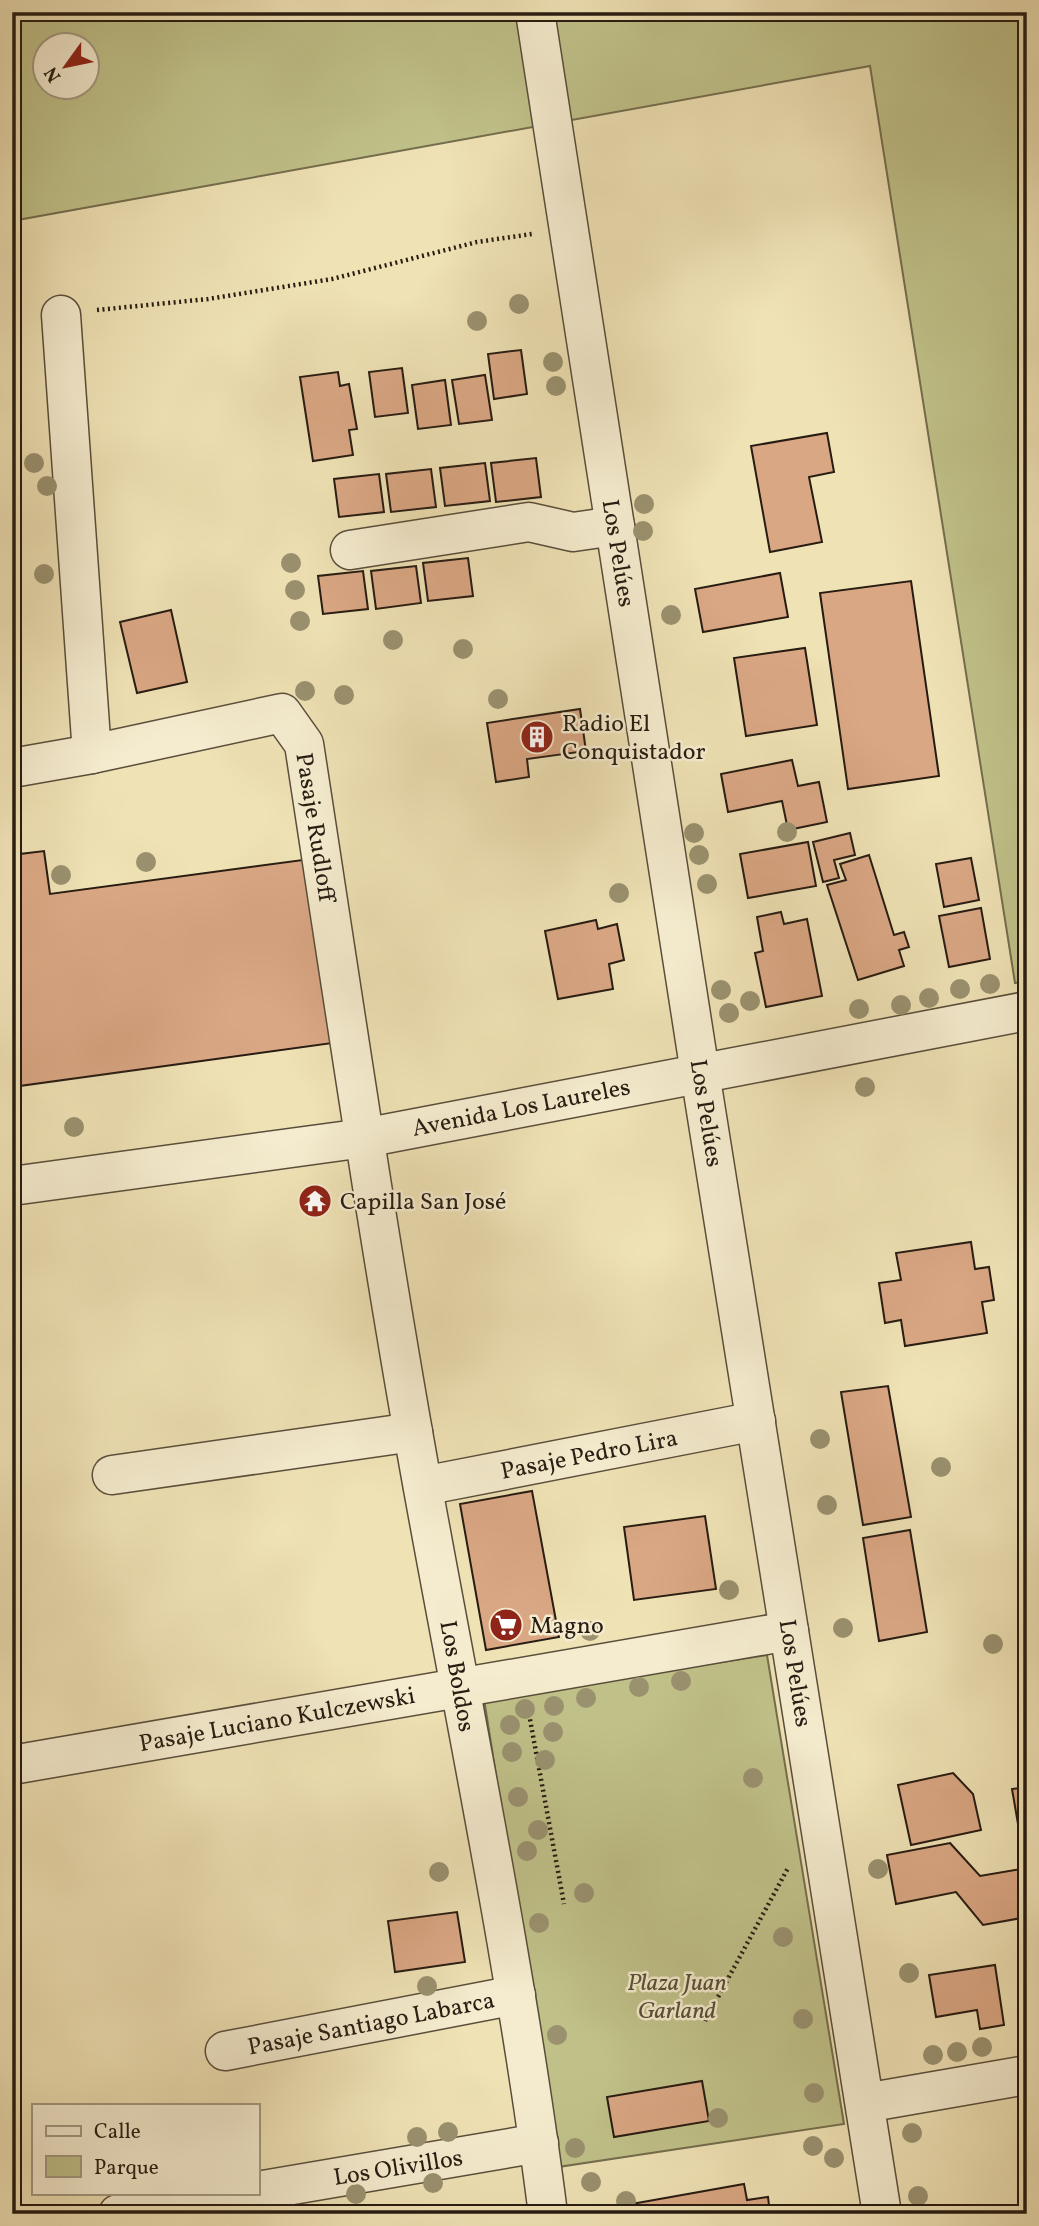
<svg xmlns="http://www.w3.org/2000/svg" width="1039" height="2226" viewBox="0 0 1039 2226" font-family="Vollkorn,serif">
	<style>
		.green { fill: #c0c189; stroke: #746e4e; stroke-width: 2; fill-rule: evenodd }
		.building { fill: #daa784; stroke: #271c12; stroke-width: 2 }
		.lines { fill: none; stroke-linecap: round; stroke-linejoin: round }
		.minor-casing { stroke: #594e3b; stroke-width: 41 }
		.path { stroke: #271c12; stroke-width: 4.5; stroke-dasharray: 2 3.5; stroke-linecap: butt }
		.minor { stroke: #f5eccf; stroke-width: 38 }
		.tree { fill: #9a916f }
		.labels { text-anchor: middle; stroke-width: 5; stroke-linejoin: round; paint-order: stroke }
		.street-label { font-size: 24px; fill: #271c12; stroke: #f5eccf }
		.poi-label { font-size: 24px; fill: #271c12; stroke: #f5eccf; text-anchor: start }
		.park-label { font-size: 24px; font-style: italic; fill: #554e36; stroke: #f5eccf }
	</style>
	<rect width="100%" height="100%" fill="#efe2b5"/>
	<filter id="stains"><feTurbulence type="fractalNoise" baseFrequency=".00286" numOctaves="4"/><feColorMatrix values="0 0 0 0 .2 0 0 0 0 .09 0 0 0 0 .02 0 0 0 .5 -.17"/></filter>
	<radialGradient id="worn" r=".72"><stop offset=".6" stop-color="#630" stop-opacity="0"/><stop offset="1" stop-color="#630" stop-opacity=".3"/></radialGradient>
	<!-- green -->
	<g class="green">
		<path d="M12 12H1027V981L1015 983 870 66 12 221ZM46 46H88V88H46Z"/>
		<polygon points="767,1655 844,2124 558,2167 484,1699"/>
	</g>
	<!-- building -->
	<g class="building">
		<polygon points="521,350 527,394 494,399 488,354"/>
		<polygon points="402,368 408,413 375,417 369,372"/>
		<polygon points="338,372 340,386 349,384 357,429 349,430 353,455 313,461 300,377"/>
		<polygon points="485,375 492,420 459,424 452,380"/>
		<polygon points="445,380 451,425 418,429 412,385"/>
		<polygon points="827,433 834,472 809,477 822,542 770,552 751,446"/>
		<polygon points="536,458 541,497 496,502 491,463"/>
		<polygon points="485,463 490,501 445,506 440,468"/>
		<polygon points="431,469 436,507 391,512 386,474"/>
		<polygon points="379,474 384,512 339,517 334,479"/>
		<polygon points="468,558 473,596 428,601 423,563"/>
		<polygon points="416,566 421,603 376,609 371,571"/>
		<polygon points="363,571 368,609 323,614 318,576"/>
		<polygon points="780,573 788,617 703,632 695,589"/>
		<polygon points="911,581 939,776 848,789 820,593"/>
		<polygon points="171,610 187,682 137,693 120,622"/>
		<polygon points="805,648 817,725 746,736 734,658"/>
		<polygon points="580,709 586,751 527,759 529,777 496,782 487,723"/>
		<polygon points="792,760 798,786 819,782 827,822 788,830 782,801 728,812 721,774"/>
		<polygon points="850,833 855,855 834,860 839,878 823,882 813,842"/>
		<polygon points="808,842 816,886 748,898 740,854"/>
		<polygon points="44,851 50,894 310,859 340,1042 12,1087 12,855"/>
		<polygon points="869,855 894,935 904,932 909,947 899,950 904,966 858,980 827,885 846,880 840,864"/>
		<polygon points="971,858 979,900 944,907 936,864"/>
		<polygon points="981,908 990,959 949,967 939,916"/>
		<polygon points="781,912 784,924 807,919 822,996 766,1007 755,953 763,951 757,917"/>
		<polygon points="596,920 598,929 617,924 624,960 609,964 613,989 558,999 545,931"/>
		<polygon points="971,1242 975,1269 989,1267 994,1300 982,1302 987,1333 905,1346 901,1320 885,1323 879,1283 901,1280 896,1253"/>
		<polygon points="888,1386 911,1517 863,1525 841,1392"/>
		<polygon points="532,1491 559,1637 486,1650 460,1504"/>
		<polygon points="705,1516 716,1589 634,1600 624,1527"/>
		<polygon points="910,1530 927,1632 879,1641 863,1538"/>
		<polygon points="953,1773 973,1794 981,1830 911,1845 898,1785"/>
		<polygon points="1027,1787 1027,1823 1018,1824 1012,1789"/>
		<polygon points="950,1843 980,1876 1027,1868 1027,1917 983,1925 956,1892 896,1904 887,1855"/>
		<polygon points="457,1912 465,1962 395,1972 388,1921"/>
		<polygon points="995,1965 1004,2025 980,2029 977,2010 936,2017 929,1975"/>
		<polygon points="702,2081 709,2121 614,2137 607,2097"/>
		<polygon points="744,2184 747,2200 768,2197 770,2214 611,2214 609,2208"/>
	</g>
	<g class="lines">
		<defs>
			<g id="minor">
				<polyline points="535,12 700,1073 882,2214"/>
				<polyline points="61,315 92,754"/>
				<polyline points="350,550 529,522 573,532 615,526"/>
				<path d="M12 768 92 754 282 713 304 744C342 991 378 1238 422 1483 466 1726 517 1969 548 2214"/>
				<polyline points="12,1186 364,1138 1027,1011"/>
				<polyline points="112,1475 413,1432"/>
				<polyline points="423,1486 756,1421"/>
				<polyline points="12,1765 789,1631"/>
				<polyline points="225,2051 516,1995"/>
				<polyline points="865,2103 1027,2075"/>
				<polyline points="257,2191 539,2143"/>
				<polyline points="118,2214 245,2193"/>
			</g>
		</defs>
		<!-- minor casing -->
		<use href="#minor" class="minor-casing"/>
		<!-- path -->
		<g class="path">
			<polyline points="97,310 208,299 332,279 477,242 532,234"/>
			<polyline points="529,1714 564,1904"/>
			<polyline points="705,2021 788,1868"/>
		</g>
		<!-- minor -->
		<use href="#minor" class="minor"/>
	</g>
	<!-- trees -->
	<g class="tree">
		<circle cx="519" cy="304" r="10"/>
		<circle cx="477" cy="321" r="10"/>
		<circle cx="553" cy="362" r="10"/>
		<circle cx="556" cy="386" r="10"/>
		<circle cx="34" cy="463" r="10"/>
		<circle cx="47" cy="486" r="10"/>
		<circle cx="644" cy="504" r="10"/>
		<circle cx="643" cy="531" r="10"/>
		<circle cx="291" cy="563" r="10"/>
		<circle cx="44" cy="574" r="10"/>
		<circle cx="295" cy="590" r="10"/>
		<circle cx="671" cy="615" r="10"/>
		<circle cx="300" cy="621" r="10"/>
		<circle cx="393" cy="640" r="10"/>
		<circle cx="463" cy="649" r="10"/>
		<circle cx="305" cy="691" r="10"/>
		<circle cx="344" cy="695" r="10"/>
		<circle cx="498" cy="699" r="10"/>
		<circle cx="787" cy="832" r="10"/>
		<circle cx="694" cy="833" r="10"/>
		<circle cx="699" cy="855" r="10"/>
		<circle cx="146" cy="862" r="10"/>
		<circle cx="61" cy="875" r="10"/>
		<circle cx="707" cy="884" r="10"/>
		<circle cx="619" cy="893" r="10"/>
		<circle cx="990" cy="984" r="10"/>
		<circle cx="960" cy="989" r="10"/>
		<circle cx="721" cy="990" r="10"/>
		<circle cx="929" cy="998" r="10"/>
		<circle cx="750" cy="1001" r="10"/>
		<circle cx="901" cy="1005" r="10"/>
		<circle cx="859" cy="1009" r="10"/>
		<circle cx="729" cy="1013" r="10"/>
		<circle cx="865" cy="1087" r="10"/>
		<circle cx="74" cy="1127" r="10"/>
		<circle cx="820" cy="1439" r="10"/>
		<circle cx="941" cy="1467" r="10"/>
		<circle cx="827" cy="1505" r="10"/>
		<circle cx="729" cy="1590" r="10"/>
		<circle cx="843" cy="1628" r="10"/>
		<circle cx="590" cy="1631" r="10"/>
		<circle cx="993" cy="1644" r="10"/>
		<circle cx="681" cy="1681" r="10"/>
		<circle cx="639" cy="1687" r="10"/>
		<circle cx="586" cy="1698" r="10"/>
		<circle cx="554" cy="1706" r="10"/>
		<circle cx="525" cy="1709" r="10"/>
		<circle cx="510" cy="1725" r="10"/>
		<circle cx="553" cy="1732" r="10"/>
		<circle cx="512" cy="1752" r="10"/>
		<circle cx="545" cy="1760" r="10"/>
		<circle cx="753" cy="1778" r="10"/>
		<circle cx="518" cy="1797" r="10"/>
		<circle cx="538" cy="1830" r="10"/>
		<circle cx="527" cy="1851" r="10"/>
		<circle cx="878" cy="1869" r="10"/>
		<circle cx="439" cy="1872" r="10"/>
		<circle cx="584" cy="1893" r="10"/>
		<circle cx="539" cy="1923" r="10"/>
		<circle cx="783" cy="1937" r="10"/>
		<circle cx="909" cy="1973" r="10"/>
		<circle cx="427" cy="1986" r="10"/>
		<circle cx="803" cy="2019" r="10"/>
		<circle cx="557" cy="2035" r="10"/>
		<circle cx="982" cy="2047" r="10"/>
		<circle cx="957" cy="2052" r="10"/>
		<circle cx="933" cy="2055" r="10"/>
		<circle cx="814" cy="2093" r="10"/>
		<circle cx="718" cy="2118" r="10"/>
		<circle cx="448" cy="2132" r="10"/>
		<circle cx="912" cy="2133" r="10"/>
		<circle cx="417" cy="2137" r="10"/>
		<circle cx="813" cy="2146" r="10"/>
		<circle cx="575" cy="2148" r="10"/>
		<circle cx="834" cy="2158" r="10"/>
		<circle cx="591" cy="2182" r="10"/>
		<circle cx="433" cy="2183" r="10"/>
		<circle cx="356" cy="2194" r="10"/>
		<circle cx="918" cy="2196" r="10"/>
		<circle cx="626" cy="2201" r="10"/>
	</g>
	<!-- icons -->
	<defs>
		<symbol id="building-disc" viewBox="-11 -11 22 22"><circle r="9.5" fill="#8f2418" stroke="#f5eccf"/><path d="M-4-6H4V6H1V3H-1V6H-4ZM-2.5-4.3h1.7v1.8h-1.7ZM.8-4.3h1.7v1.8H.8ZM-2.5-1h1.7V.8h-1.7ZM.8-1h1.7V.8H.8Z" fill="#fff"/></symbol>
		<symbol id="temple-disc" viewBox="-11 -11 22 22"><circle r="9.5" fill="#8f2418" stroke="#f5eccf"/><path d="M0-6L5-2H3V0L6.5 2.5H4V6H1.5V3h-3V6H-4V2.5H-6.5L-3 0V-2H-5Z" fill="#fff"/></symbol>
		<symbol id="supermarket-disc" viewBox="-11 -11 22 22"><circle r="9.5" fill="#8f2418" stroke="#f5eccf"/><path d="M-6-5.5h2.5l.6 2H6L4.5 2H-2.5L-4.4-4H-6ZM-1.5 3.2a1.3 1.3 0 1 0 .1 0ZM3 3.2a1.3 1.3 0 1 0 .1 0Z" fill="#fff"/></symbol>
	</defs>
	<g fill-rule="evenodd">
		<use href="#building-disc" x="518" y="718" width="38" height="38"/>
		<use href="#temple-disc" x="296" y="1182" width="38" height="38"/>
		<use href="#supermarket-disc" x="487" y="1606" width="38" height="38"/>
	</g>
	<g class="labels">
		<!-- street labels -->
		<g class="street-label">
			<text transform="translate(619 553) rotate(81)" y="8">Los Pelúes</text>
			<text transform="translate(316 827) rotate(81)" y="8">Pasaje Rudloff</text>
			<text transform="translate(521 1107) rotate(-11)" y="8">Avenida Los Laureles</text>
			<text transform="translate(707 1113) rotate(81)" y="8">Los Pelúes</text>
			<text transform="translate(589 1454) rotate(-11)" y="8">Pasaje Pedro Lira</text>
			<text transform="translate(796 1673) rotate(81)" y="8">Los Pelúes</text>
			<text transform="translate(458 1676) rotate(80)" y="8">Los Boldos</text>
			<text transform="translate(277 1719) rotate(-10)" y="8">Pasaje Luciano Kulczewski</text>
			<text transform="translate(371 2023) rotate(-11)" y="8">Pasaje Santiago Labarca</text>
			<text transform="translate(398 2167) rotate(-9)" y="8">Los Olivillos</text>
		</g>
		<!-- poi labels -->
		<g class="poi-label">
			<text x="562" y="731">Radio El<tspan x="562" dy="28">Conquistador</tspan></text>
			<text x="340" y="1209">Capilla San José</text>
			<text x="530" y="1633">Magno</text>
		</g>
		<!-- park labels -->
		<g class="park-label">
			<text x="677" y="1990">Plaza Juan<tspan x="677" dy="28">Garland</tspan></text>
		</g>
	</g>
	<!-- margin -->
	<rect width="1039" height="2226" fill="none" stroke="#efe2b5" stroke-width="42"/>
	<rect x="14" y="14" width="1011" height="2198" fill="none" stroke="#271c12" stroke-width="3.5"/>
	<rect x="21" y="21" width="997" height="2184" fill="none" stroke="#271c12" stroke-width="2"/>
	<!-- legend -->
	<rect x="32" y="2104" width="228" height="91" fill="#f5eccf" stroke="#a39983" stroke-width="2"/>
	<rect x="46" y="2126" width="35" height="10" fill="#f5eccf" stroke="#a39983" stroke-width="2"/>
	<text x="94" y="2138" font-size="21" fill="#271c12">Calle</text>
	<rect x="46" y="2156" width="35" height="21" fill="#c0c189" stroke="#a39983" stroke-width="2"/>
	<text x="94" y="2174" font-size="21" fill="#271c12">Parque</text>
	<!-- north arrow -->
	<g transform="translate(66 66) rotate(237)"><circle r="33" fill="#f5eccf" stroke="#a39983" stroke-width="2"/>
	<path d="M0-5L12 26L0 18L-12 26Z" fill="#8f2418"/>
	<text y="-10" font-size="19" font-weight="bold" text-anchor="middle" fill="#271c12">N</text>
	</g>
	<rect width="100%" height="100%" filter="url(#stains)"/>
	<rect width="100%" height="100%" fill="url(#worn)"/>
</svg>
